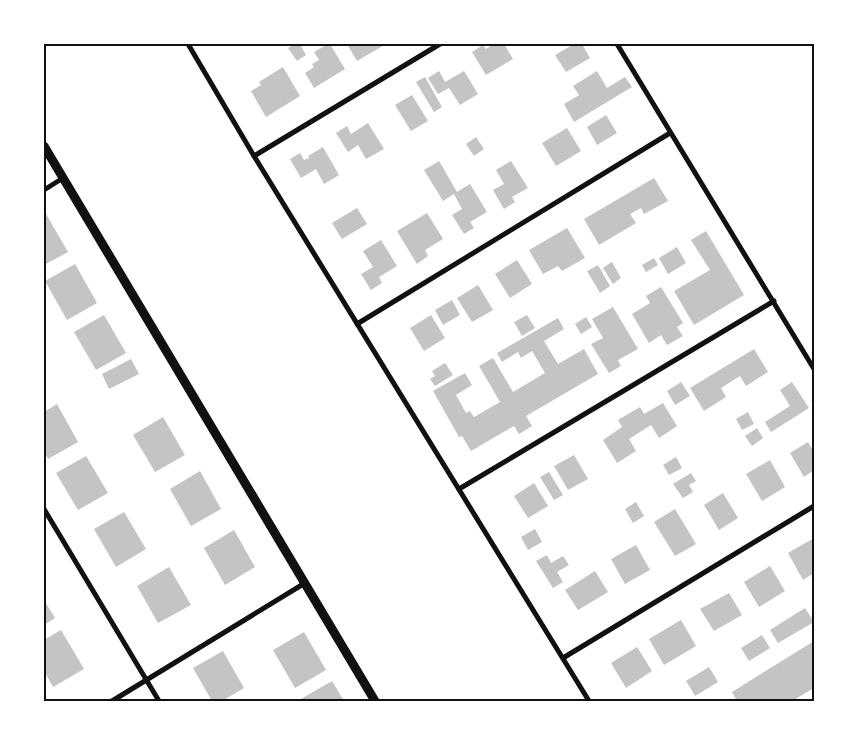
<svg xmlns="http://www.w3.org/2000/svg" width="858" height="745" viewBox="0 0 858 745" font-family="'Nunito Sans',sans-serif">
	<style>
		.building { fill: #c4c4c4 }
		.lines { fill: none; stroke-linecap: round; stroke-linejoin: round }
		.minor { stroke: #111; stroke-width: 5 }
		.secondary { stroke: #111; stroke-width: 9 }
		.neatline { fill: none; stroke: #111; stroke-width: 2 }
	</style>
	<rect width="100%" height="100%" fill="#fff"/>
	<!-- building -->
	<g class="building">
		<polygon points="295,44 300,44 306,55 297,61 288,48"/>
		<polygon points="328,44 330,44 345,69 314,88 305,73 314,67 312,64 319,60 314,52"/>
		<polygon points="347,44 386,44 357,61"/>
		<polygon points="494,44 504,44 513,59 486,75 472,52 483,45 486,49"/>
		<polygon points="574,44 582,44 590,58 566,72 555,55"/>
		<polygon points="283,67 300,96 266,117 251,91 261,85 259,82"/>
		<polygon points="439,71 445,82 464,71 478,94 460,105 449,88 438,94 428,78"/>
		<polygon points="597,71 607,88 625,77 632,87 574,122 564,104 579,95 573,86"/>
		<polygon points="425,77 442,107 434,112 416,82"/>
		<polygon points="412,95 428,121 411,131 395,105"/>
		<polygon points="606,115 617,133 597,145 587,127"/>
		<polygon points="368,123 384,149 366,159 358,145 348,152 336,133 347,126 351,134"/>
		<polygon points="567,128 581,151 556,166 542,143"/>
		<polygon points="476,137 484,149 474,156 466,144"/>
		<polygon points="323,147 339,175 324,184 316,169 301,178 290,159 300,153 304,160 309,158 308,156"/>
		<polygon points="439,161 457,192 470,184 487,212 470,222 474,228 464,234 452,215 462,209 454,194 443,201 424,170"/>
		<polygon points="511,161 528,188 512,197 515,202 504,209 493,190 504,184 496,170"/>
		<polygon points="654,178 668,201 644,214 641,208 630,214 636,223 599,245 584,219"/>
		<polygon points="357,208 367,224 342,239 332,223"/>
		<polygon points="427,213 443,239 425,250 428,256 417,264 397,231"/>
		<polygon points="46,214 68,252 44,265 44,215"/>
		<polygon points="567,228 585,258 562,271 558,266 543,274 529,250"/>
		<polygon points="706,231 744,295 694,325 674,291 710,270 691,240"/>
		<polygon points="381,240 397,266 379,277 382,283 371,290 361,274 373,267 363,251"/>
		<polygon points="677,247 686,263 668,274 659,258"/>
		<polygon points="654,258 658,265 646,272 642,265"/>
		<polygon points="517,260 532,284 510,298 495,274"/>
		<polygon points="612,262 621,278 613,284 603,268"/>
		<polygon points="75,264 97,303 67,320 45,281"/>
		<polygon points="598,265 610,286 600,293 587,271"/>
		<polygon points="478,285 493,310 472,322 457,298"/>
		<polygon points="661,287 683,323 677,327 683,336 667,345 661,335 649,343 632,314 650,303 646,296"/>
		<polygon points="452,300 460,315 443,325 435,310"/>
		<polygon points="613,307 638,349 618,360 621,366 609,373 591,344 603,338 592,319"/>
		<polygon points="104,315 126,353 96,370 74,332"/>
		<polygon points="431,315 445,338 424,351 410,328"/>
		<polygon points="527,315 535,328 522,336 514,322"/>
		<polygon points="586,317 592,327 581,334 575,324"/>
		<polygon points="558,318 564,329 544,341 558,364 584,349 598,374 526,416 532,426 519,434 514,426 471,451 462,436 459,437 433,391 465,373 472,385 456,395 466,413 470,411 474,417 500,402 479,366 493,358 513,392 545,373 532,351 521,358 518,352 502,362 497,353"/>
		<polygon points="754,349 768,372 746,386 740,376 721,388 726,397 704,411 690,388"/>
		<polygon points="131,359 139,374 109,389 102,374"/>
		<polygon points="445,363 453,375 435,386 430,379 435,376 432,371"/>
		<polygon points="681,382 690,396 675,405 667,391"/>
		<polygon points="792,382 809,408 771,432 765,422 790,406 780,390"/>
		<polygon points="663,403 677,426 659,438 651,425 629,439 636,451 617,463 603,440 622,427 618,420 640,407 644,414"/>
		<polygon points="57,404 78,442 48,459 44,451 44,412"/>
		<polygon points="748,412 754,424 742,430 736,419"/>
		<polygon points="163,417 185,455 155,472 133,435"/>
		<polygon points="757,428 763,438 752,446 745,436"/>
		<polygon points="808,442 814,452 814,470 804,477 790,453"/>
		<polygon points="574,455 588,479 568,490 554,466"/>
		<polygon points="86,456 108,493 78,510 56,473"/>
		<polygon points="676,457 682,468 669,475 663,465"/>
		<polygon points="770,460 785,487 762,501 746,474"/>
		<polygon points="200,471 221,509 191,526 170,489"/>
		<polygon points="549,472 563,495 554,500 540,477"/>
		<polygon points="691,473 696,481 689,485 693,492 683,498 673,484"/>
		<polygon points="534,483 548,506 528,518 514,496"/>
		<polygon points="723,493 738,518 719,530 704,505"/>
		<polygon points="636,502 644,516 633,523 625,509"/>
		<polygon points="675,509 696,544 675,556 654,522"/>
		<polygon points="124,512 146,549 116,567 94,529"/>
		<polygon points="535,529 542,542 528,550 521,537"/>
		<polygon points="234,530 255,567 225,585 204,548"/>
		<polygon points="814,538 814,573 803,580 788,553"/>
		<polygon points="636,545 650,570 625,584 611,559"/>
		<polygon points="547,555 551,563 563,556 569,565 557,572 563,582 553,588 536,561"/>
		<polygon points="770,566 785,591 759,607 744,582"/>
		<polygon points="169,567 191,605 158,623 137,586"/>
		<polygon points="595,571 608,592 578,610 565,590"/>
		<polygon points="729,593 742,615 714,631 700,609"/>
		<polygon points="44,600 55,618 44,625"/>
		<polygon points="805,608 814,622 778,643 770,630"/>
		<polygon points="681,620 696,646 664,665 649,639"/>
		<polygon points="61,630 84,669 53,687 44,671 44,640"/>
		<polygon points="304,632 326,670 295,688 273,650"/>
		<polygon points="762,635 770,648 749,661 741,648"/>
		<polygon points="814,641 814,688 792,701 737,701 732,692"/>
		<polygon points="637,647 652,671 626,688 611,663"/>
		<polygon points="223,651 244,688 222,701 212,701 193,668"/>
		<polygon points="709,667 718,682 695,696 686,681"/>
		<polygon points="332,681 344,701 303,701 301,699"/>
	</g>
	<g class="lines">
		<!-- minor -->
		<g class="minor">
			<polyline points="188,44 254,156 589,701"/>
			<polyline points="617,44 814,369"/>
			<polyline points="254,156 440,44"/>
			<polyline points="44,190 63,178"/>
			<polyline points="357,324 670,133"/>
			<polyline points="459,489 774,301"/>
			<polyline points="44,509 159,701"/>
			<polyline points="563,658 814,506"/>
			<polyline points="112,701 305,583"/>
		</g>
		<!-- secondary -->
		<polyline class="secondary" points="44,146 375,701"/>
	</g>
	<!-- border -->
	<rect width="858" height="745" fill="none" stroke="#ffffff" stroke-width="90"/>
	<rect x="45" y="45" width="768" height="655" class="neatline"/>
</svg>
